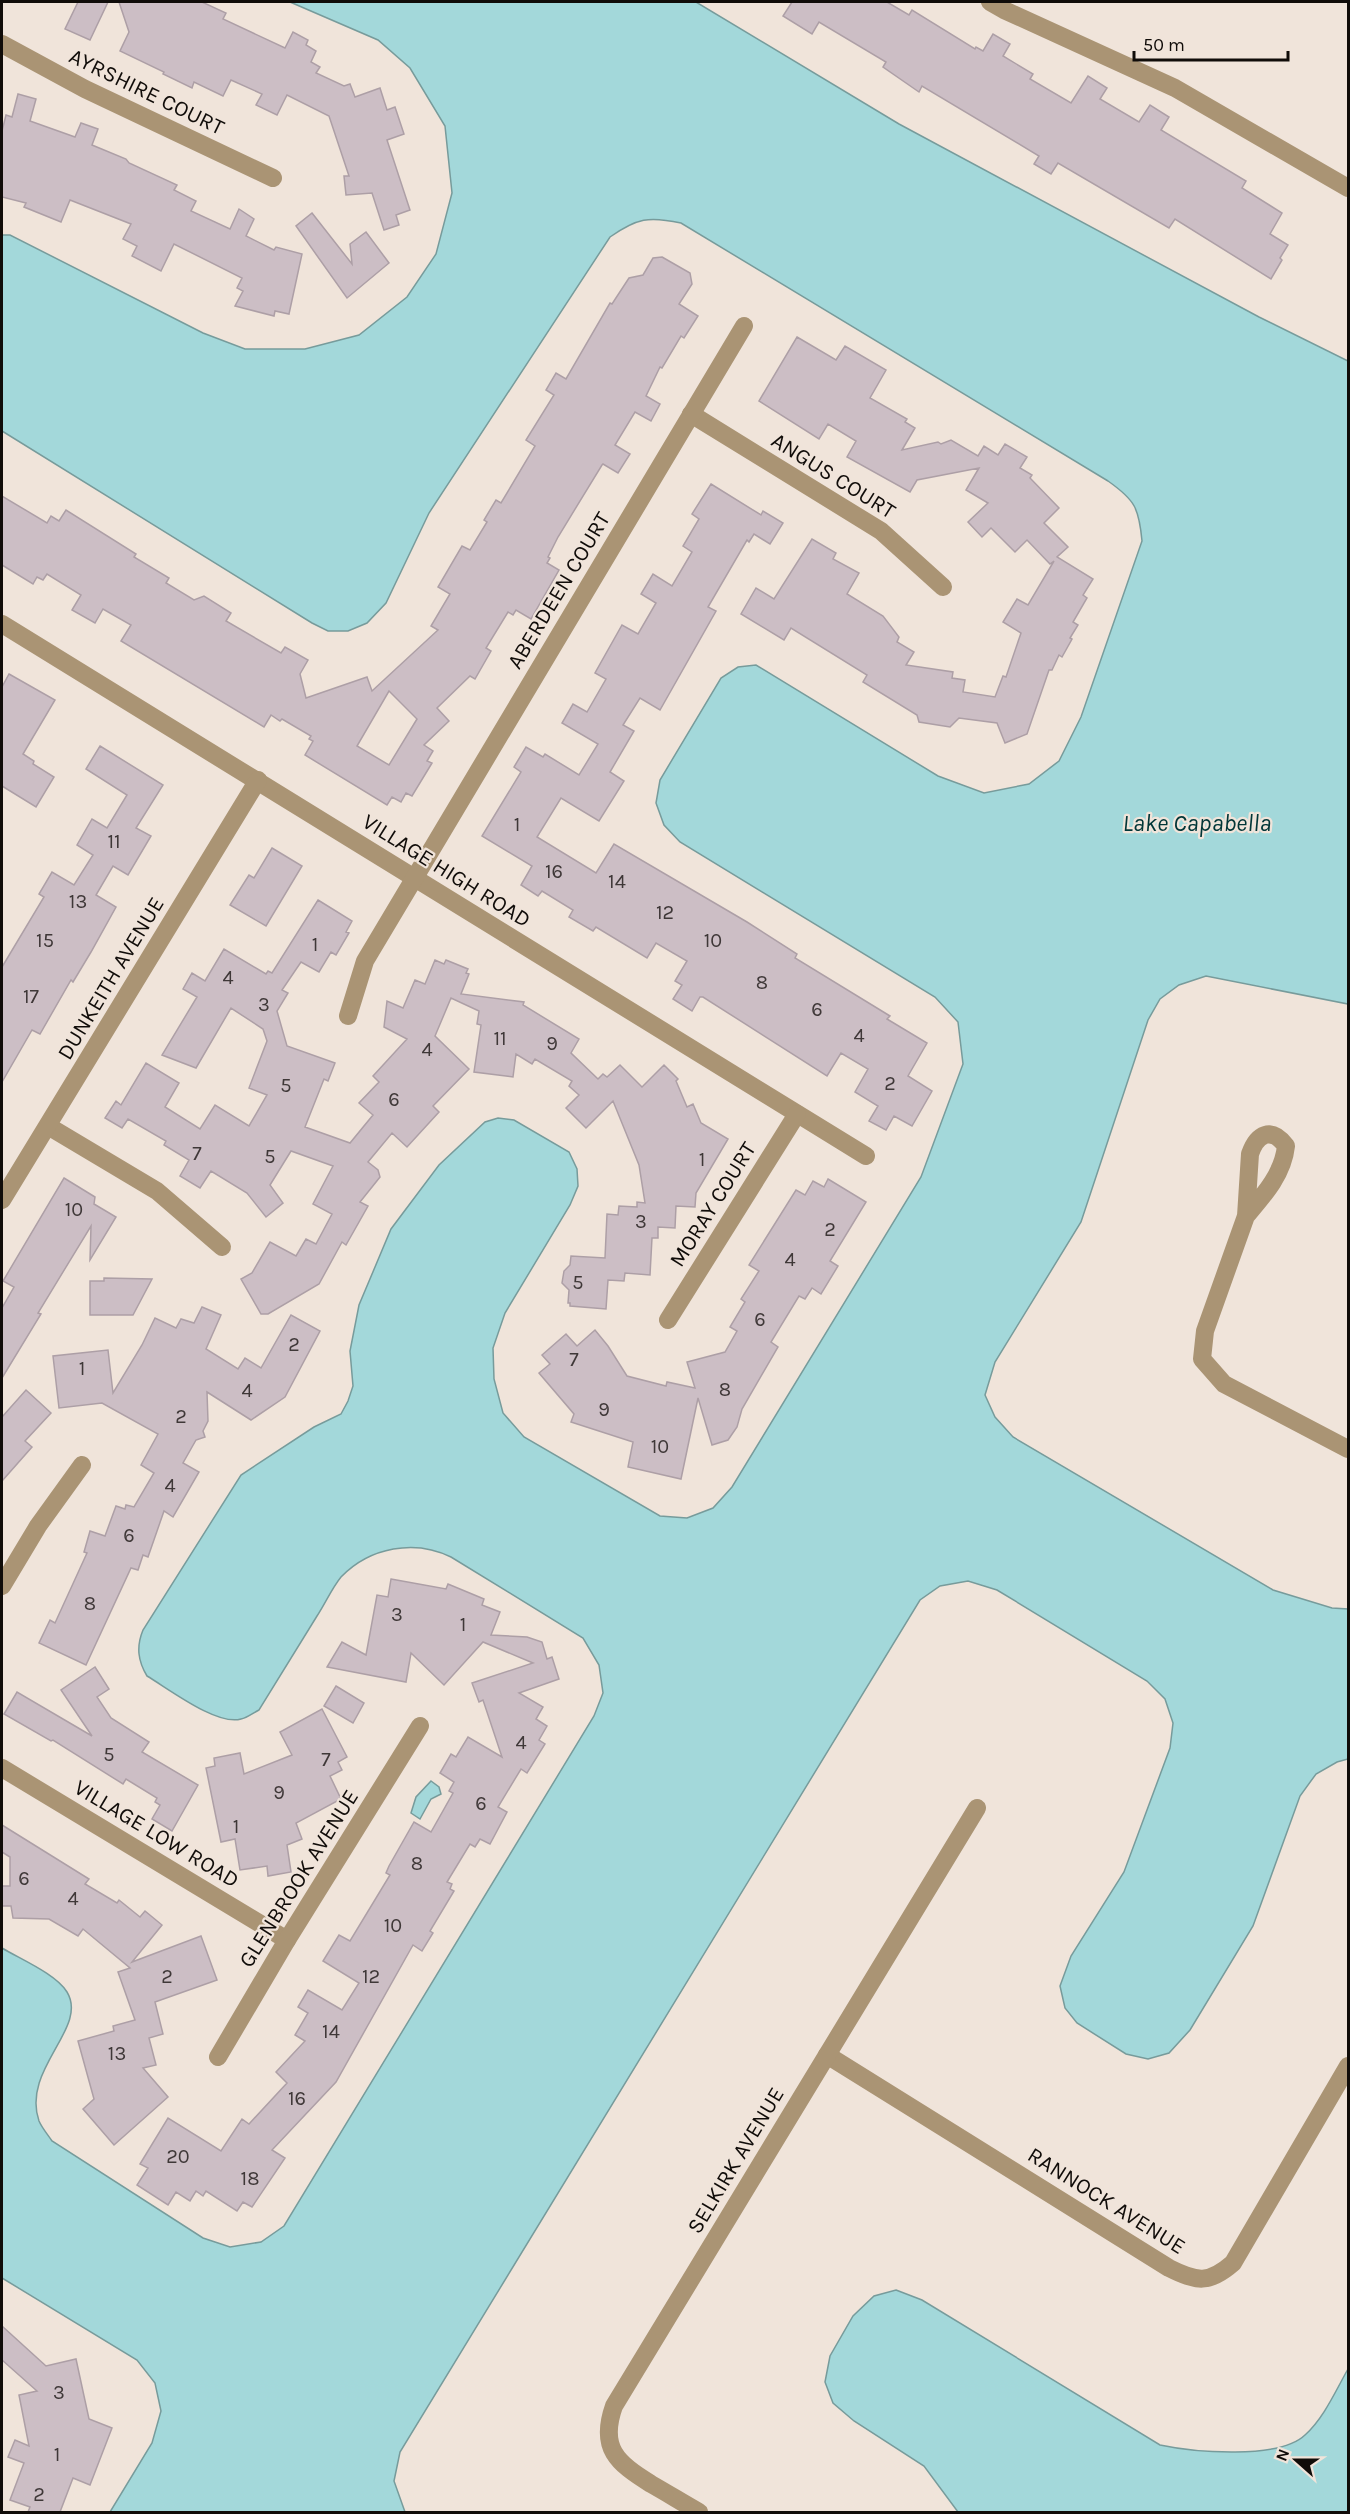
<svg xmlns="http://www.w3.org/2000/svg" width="1350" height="2514" viewBox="0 0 1350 2514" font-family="Karla,sans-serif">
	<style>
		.water { fill: #a3d8da; stroke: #779b9b; stroke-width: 1.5 }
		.building { fill: #ccbec5; stroke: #ad9fa6; stroke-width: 1.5; fill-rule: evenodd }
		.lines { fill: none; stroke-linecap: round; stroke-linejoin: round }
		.street { stroke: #aa9474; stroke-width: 18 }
		.labels { text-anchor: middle; stroke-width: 4.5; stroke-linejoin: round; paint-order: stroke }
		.number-label { font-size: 20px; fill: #3f3838 }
		.street-label { font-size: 22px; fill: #100c09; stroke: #f0e4da }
		.water-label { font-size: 24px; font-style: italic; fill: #013638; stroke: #f0e4da }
	</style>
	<rect width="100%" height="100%" fill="#f0e4da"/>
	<!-- water -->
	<g class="water">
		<path d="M290 2H696L899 124 1259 317 1348 361V1004L1206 976 1179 985 1160 999 1148 1020 1081 1222 995 1362 985 1395 995 1417 1013 1437 1273 1590 1332 1608 1348 1609V1759L1337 1762 1316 1774 1300 1796 1253 1926 1190 2030 1169 2053 1148 2059 1126 2054 1077 2023 1065 2008 1060 1986 1071 1956 1124 1872 1170 1748 1173 1723 1165 1699 1147 1681 997 1590 968 1581 940 1586 920 1600 400 2452 394 2481 405 2512H110L152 2443 161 2411 155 2383 137 2360 2 2278V1948C20 1959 56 1974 67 1992 89 2028 21 2069 39 2121 42 2128 48 2135 52 2141L203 2238 230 2247 261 2242 284 2226 594 1716 603 1693 599 1665 583 1638 451 1557C415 1539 370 1547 341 1577 332 1588 325 1604 317 1616 297 1648 278 1679 259 1710 253 1713 247 1718 241 1719 217 1726 169 1689 147 1676 138 1661 136 1647 143 1630L241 1475 314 1427 341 1414 348 1401 353 1386 350 1351 359 1305 391 1229 439 1165 485 1122 498 1118 514 1120 569 1152 577 1169 578 1186 570 1205 505 1313 493 1348 494 1379 503 1413 524 1437 660 1516 687 1518 713 1508 732 1487 921 1177 963 1064 958 1022 935 997 680 842 664 825 656 803 660 780 721 678 738 667 756 665 938 776 984 793 1029 784 1059 761 1081 717 1142 541C1139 508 1135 500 1108 481L681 223C649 216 637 218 610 237L429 513 386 603 367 623 348 631H328L312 623 2 431V235H10L203 333 245 349H305L359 335 407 297 436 254 452 193 445 126 410 68 378 40Z"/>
		<polygon points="431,1781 439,1787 441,1794 431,1799 420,1819 411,1813 416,1797"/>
		<path d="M896 2290 922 2300 1160 2445C1193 2452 1279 2460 1305 2435 1324 2418 1336 2390 1348 2369V2512H958L924 2466 854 2421 833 2403 825 2382 830 2356 853 2316 874 2296Z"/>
	</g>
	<!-- building -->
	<g class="building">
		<polygon points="78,2 108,2 90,40 65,29"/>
		<polygon points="119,2 202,2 226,13 223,19 285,48 293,32 308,40 306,45 316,51 311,62 320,67 316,73 344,86 350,84 355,97 380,88 387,110 395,107 404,134 387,140 410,210 396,215 399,225 384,230 372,193 346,195 344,176 349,176 329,116 287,95 277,115 256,105 262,94 231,80 223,96 194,82 192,88 163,74 164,72 120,51 129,32"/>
		<polygon points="792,2 887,2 909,15 912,10 975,49 976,47 983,51 993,34 1010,44 1003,56 1033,74 1030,79 1071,103 1088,76 1107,88 1100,99 1139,122 1150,105 1169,117 1161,130 1246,181 1242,188 1282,213 1270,234 1288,245 1280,258 1282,260 1271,279 1175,219 1169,228 1058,163 1051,174 1034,164 1039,156 922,86 919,92 883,67 886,62 819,22 812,34 783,16"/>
		<polygon points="18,94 36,99 30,121 75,137 81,123 98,129 92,145 126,159 129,163 177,185 174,190 196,201 191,211 230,229 239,209 254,219 246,236 274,250 276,247 302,254 289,314 275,311 274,316 235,306 243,291 237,288 242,278 174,244 161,271 132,256 137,246 123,239 131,224 70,200 61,222 24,207 26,203 2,197 2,131 6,115 12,117"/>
		<polygon points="312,213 352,264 350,244 366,232 389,263 347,298 296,226"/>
		<path d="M662 257 690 273 692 284 679 304 698 316 684 338 681 336 662 368 660 367 646 396 660 404 651 421 635 412 615 445 630 454 618 473 603 464 602 465 558 537 548 557 550 558 547 563 559 570 531 619 516 610 513 615 508 612 486 648 491 651 475 679 470 676 437 708 449 721 424 745 433 751 427 761 432 763 412 796 406 793 401 802 392 797 387 805 305 755 313 741 309 739 311 736 282 719 280 721 271 715 264 727 121 641 131 625 103 609 95 623 72 610 81 595 47 574 43 580 37 577 33 584 2 565V496L47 523 51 516 59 521 66 510 136 554 134 557 169 578 166 583 194 600 204 596 231 613 226 621 281 653 285 647 308 660 300 674 306 698 367 677 372 691 438 630 431 626 450 594 438 587 462 546 470 550 487 522 484 520 496 500 501 503 535 446 526 440 554 395 546 390 556 373 566 379 610 303 612 304 629 278 643 275 653 258ZM389 691 417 719 389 765 357 746Z"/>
		<polygon points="797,337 836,360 845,346 886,370 870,398 907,419 905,422 915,428 902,450 938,442 941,444 951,440 978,456 984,446 998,455 1005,444 1027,457 1020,468 1032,475 1030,478 1059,508 1044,523 1068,547 1057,557 1093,579 1083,595 1087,598 1073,622 1078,625 1070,638 1072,639 1062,657 1059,655 1052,670 1049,670 1027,734 1005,743 997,723 959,718 950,727 919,722 917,715 863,682 867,675 791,628 784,640 741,614 756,588 774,599 812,539 836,553 833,559 859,573 847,594 883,616 899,637 897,642 914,652 906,665 953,672 952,678 965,680 963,692 995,697 1003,676 1006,677 1021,633 1003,622 1017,599 1028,605 1054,561 1050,564 1027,540 1015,552 991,528 982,537 968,522 988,503 966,490 979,468 917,480 910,492 847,457 856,441 828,424 819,439 759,401"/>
		<polygon points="711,484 761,515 763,511 783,523 770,544 754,534 749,542 747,540 708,607 716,611 660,710 640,698 623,725 634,731 610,772 624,781 599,821 561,798 537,837 596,873 614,844 747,922 797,954 795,958 890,1016 887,1019 927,1043 908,1076 932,1091 912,1126 894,1116 886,1130 869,1121 878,1106 855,1092 868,1069 841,1053 827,1076 703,997 700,997 692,1011 673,999 682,985 675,981 687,961 656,943 647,958 596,927 593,931 569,917 573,910 542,891 538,896 521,885 532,866 482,836 521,772 514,767 526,747 543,757 545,754 579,775 598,744 562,723 573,704 587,712 606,679 595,673 622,625 638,634 656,603 641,594 653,574 672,586 692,552 683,546 699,519 692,514"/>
		<polygon points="9,674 55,700 23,754 34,761 33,764 54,777 36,807 2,786 2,687"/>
		<polygon points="100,746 163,785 136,828 151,836 128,875 113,866 96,895 116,907 91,952 73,982 71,980 40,1034 32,1030 2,1082 2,967 44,897 39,894 52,872 74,885 93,855 77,845 92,819 107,828 127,795 86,769"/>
		<polygon points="272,848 302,866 266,926 230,905 249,875 254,878"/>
		<polygon points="318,900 352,921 346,932 349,933 336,955 331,952 319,972 301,962 282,990 288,993 277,1011 287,1046 335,1063 328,1081 324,1079 305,1127 350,1143 373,1115 359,1103 379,1082 373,1076 407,1039 384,1027 387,1001 403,1008 415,980 425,984 435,960 444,964 446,960 468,969 466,973 469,974 461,994 524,1002 523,1005 579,1039 571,1053 598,1079 603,1074 607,1077 620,1065 642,1087 664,1065 678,1079 676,1081 687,1107 693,1104 701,1123 728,1139 696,1193 695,1207 676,1206 675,1228 658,1227 658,1238 652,1238 650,1275 625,1273 624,1281 608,1280 606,1309 570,1306 570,1303 568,1303 569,1290 562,1283 564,1271 570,1265 571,1256 605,1258 607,1214 618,1215 619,1206 637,1207 637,1202 645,1203 639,1165 613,1101 586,1128 566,1108 579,1095 569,1086 572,1081 535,1059 532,1064 516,1054 513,1077 474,1072 481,1025 477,1024 479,1011 451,998 435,1036 469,1069 433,1106 439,1112 407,1147 392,1133 368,1162 378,1170 380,1177 360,1202 368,1206 346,1245 342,1242 319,1284 268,1314 261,1314 241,1279 252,1273 270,1242 296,1256 306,1239 316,1244 332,1214 313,1204 333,1166 291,1151 270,1185 283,1203 266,1217 247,1193 211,1171 200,1188 180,1176 189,1160 164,1145 166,1141 128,1119 122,1128 105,1118 116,1101 121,1105 146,1063 179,1083 165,1107 200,1129 215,1105 249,1126 267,1095 249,1088 267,1041 263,1029 231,1008 196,1068 162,1055 197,997 183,989 192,973 205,981 224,949 266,974 268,971 272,973"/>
		<polygon points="64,1178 95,1197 94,1204 116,1217 90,1260 91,1226 38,1313 41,1314 2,1378 2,1308 14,1287 3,1281"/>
		<polygon points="828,1179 866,1202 830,1261 838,1266 821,1294 812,1288 805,1299 799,1296 771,1342 778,1347 742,1409 737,1427 728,1440 712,1445 698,1398 681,1479 628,1467 633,1442 571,1422 574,1414 539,1373 550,1364 542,1355 566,1334 577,1346 595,1330 608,1346 627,1376 666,1386 667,1382 695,1388 687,1362 725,1352 737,1331 730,1327 745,1302 741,1299 759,1271 749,1265 796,1190 805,1195 813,1181 824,1187"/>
		<polygon points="104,1278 152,1279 133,1315 90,1315 90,1281 104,1281"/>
		<polygon points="202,1307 221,1315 206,1349 238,1369 245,1358 261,1368 291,1315 320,1331 285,1397 251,1420 207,1392 208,1421 203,1431 205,1437 196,1440 183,1463 199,1472 173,1517 164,1511 148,1557 143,1555 138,1570 131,1568 86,1665 39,1643 50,1620 55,1623 87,1553 84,1552 90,1531 105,1536 116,1506 125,1509 126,1505 134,1507 154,1473 141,1465 158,1434 102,1403 59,1408 53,1356 108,1350 113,1393 142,1345 155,1318 176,1328 181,1319 194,1323"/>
		<polygon points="26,1390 51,1413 25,1441 32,1447 2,1481 2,1417"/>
		<polygon points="391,1579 446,1589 448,1584 484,1599 482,1605 500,1612 491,1635 527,1637 542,1642 547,1659 552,1657 559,1679 519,1693 543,1707 536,1719 547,1726 539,1740 545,1744 527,1773 521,1769 498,1807 507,1812 490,1844 480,1839 475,1847 470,1844 447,1882 452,1884 450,1889 454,1891 430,1931 433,1933 422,1951 413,1945 336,2082 272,2150 285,2158 252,2207 243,2202 237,2211 206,2191 203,2196 196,2191 190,2201 176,2192 168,2205 137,2185 148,2168 140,2164 168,2118 221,2151 242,2119 249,2124 287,2083 276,2072 305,2041 295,2035 308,2013 298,2007 308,1990 342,2010 359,1983 323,1961 339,1935 350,1941 390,1875 386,1873 389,1866 414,1822 431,1832 453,1793 449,1791 454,1782 440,1773 451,1754 456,1757 468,1737 502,1757 483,1700 479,1702 472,1683 533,1663 483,1642 444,1685 411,1653 406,1682 327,1667 342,1642 366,1655 377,1595 388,1597"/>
		<polygon points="95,1667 109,1689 97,1697 111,1718 149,1742 142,1752 198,1785 172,1831 152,1819 160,1805 155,1802 157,1798 126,1779 123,1784 53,1740 51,1741 4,1714 17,1692 92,1736 61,1690"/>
		<polygon points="336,1686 364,1703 353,1723 324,1706"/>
		<polygon points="322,1709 347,1757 338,1762 342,1770 330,1776 341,1799 296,1823 302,1839 287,1845 291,1872 268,1876 267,1866 240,1870 235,1839 221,1842 206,1768 215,1766 214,1758 240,1753 244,1774 292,1755 280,1732"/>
		<polygon points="2,1825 89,1879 85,1884 117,1903 119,1900 140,1917 145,1911 162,1925 132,1962 201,1936 217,1980 155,2002 163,2034 149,2038 156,2065 143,2068 168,2097 114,2145 83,2109 94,2099 78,2041 114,2031 113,2026 135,2020 118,1972 130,1968 83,1929 78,1936 49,1919 13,1918 11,1906 2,1906 2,1886 10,1886 10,1857 2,1852"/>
		<polygon points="2,2326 46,2366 76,2359 89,2419 112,2428 90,2485 73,2478 60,2512 28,2512 30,2507 10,2500 24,2463 8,2457 15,2440 29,2446 19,2395 37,2391 2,2360"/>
	</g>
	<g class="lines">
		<!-- street -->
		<g class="street">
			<polyline points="990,2 1004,10 1175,88 1348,188"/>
			<polyline points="2,44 85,89 273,178"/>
			<polyline points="691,414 881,531 943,587"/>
			<polyline points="2,624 866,1156"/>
			<polyline points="348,1016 365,961 744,326"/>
			<polyline points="48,1126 157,1191 222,1247"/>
			<polyline points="2,1200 258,780"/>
			<path d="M1246 1216C1264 1195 1283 1174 1286 1146 1271 1126 1257 1134 1250 1154L1246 1216 1205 1331 1202 1359 1224 1384 1348 1449"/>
			<polyline points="668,1320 797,1114"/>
			<polyline points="2,1586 38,1526 82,1465"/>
			<polyline points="2,1768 287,1940"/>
			<path d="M827 2055 1169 2268C1197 2282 1209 2284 1233 2263L1348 2066"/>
			<polyline points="218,2057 287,1940 420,1726"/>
			<path d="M699 2512C683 2503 667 2493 651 2484 617 2463 599 2448 614 2406L977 1808"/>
		</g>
	</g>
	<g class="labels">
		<!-- number labels -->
		<g class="number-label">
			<text x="517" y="831">1</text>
			<text x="114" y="848">11</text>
			<text x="554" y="878">16</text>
			<text x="617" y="888">14</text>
			<text x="78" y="908">13</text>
			<text x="665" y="919">12</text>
			<text x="45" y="947">15</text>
			<text x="713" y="947">10</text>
			<text x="315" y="951">1</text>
			<text x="228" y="984">4</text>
			<text x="762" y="989">8</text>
			<text x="31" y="1003">17</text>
			<text x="264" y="1011">3</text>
			<text x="817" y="1016">6</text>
			<text x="859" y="1042">4</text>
			<text x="500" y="1045">11</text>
			<text x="552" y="1050">9</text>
			<text x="427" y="1056">4</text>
			<text x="890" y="1090">2</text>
			<text x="286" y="1092">5</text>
			<text x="394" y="1106">6</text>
			<text x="197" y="1160">7</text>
			<text x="270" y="1163">5</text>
			<text x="702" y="1166">1</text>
			<text x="74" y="1216">10</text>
			<text x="641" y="1228">3</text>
			<text x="830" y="1236">2</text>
			<text x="790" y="1266">4</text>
			<text x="578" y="1289">5</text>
			<text x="760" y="1326">6</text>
			<text x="294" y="1351">2</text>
			<text x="574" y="1366">7</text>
			<text x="82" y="1375">1</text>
			<text x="725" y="1396">8</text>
			<text x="247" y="1397">4</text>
			<text x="604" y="1416">9</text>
			<text x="181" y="1423">2</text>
			<text x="660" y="1453">10</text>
			<text x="170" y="1492">4</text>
			<text x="129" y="1542">6</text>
			<text x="90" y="1610">8</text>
			<text x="397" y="1621">3</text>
			<text x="463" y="1631">1</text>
			<text x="521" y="1749">4</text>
			<text x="109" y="1761">5</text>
			<text x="326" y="1766">7</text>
			<text x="279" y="1799">9</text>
			<text x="481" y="1810">6</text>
			<text x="236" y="1833">1</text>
			<text x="417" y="1870">8</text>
			<text x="24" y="1885">6</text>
			<text x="73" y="1905">4</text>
			<text x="393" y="1932">10</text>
			<text x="167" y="1983">2</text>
			<text x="371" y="1983">12</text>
			<text x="331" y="2038">14</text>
			<text x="117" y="2060">13</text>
			<text x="297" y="2105">16</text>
			<text x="178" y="2163">20</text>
			<text x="250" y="2185">18</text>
			<text x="59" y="2399">3</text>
			<text x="57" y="2461">1</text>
			<text x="39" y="2501">2</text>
		</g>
		<!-- street labels -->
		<g class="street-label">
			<text transform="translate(147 91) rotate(26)" y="8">AYRSHIRE COURT</text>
			<text transform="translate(834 475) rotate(32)" y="8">ANGUS COURT</text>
			<text transform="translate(558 590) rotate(-59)" y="8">ABERDEEN COURT</text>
			<text transform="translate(447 870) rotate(32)" y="8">VILLAGE HIGH ROAD</text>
			<text transform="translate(110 978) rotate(-59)" y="8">DUNKEITH AVENUE</text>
			<text transform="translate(712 1204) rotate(-58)" y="8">MORAY COURT</text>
			<text transform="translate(157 1833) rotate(31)" y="8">VILLAGE LOW ROAD</text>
			<text transform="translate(298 1878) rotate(-58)" y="8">GLENBROOK AVENUE</text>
			<text transform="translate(735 2160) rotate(-59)" y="8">SELKIRK AVENUE</text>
			<text transform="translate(1107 2200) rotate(32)" y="8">RANNOCK AVENUE</text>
		</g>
		<!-- water labels -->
		<g class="water-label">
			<text x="1197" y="831">Lake Capabella</text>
		</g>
	</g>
	<!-- border -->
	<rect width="1350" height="2514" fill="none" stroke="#100c09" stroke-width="6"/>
	<!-- north arrow -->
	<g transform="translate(1296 2460) rotate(291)" stroke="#f0e4da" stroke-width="4.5" paint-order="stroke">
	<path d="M0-4.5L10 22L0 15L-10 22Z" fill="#100c09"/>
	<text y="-9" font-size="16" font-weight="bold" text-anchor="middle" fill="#100c09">N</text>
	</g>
	<!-- scale -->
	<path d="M1134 51v9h154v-9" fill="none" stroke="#100c09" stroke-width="3"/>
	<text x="1143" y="51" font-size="18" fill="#100c09" stroke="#f0e4da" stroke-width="4.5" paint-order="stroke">50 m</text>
</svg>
